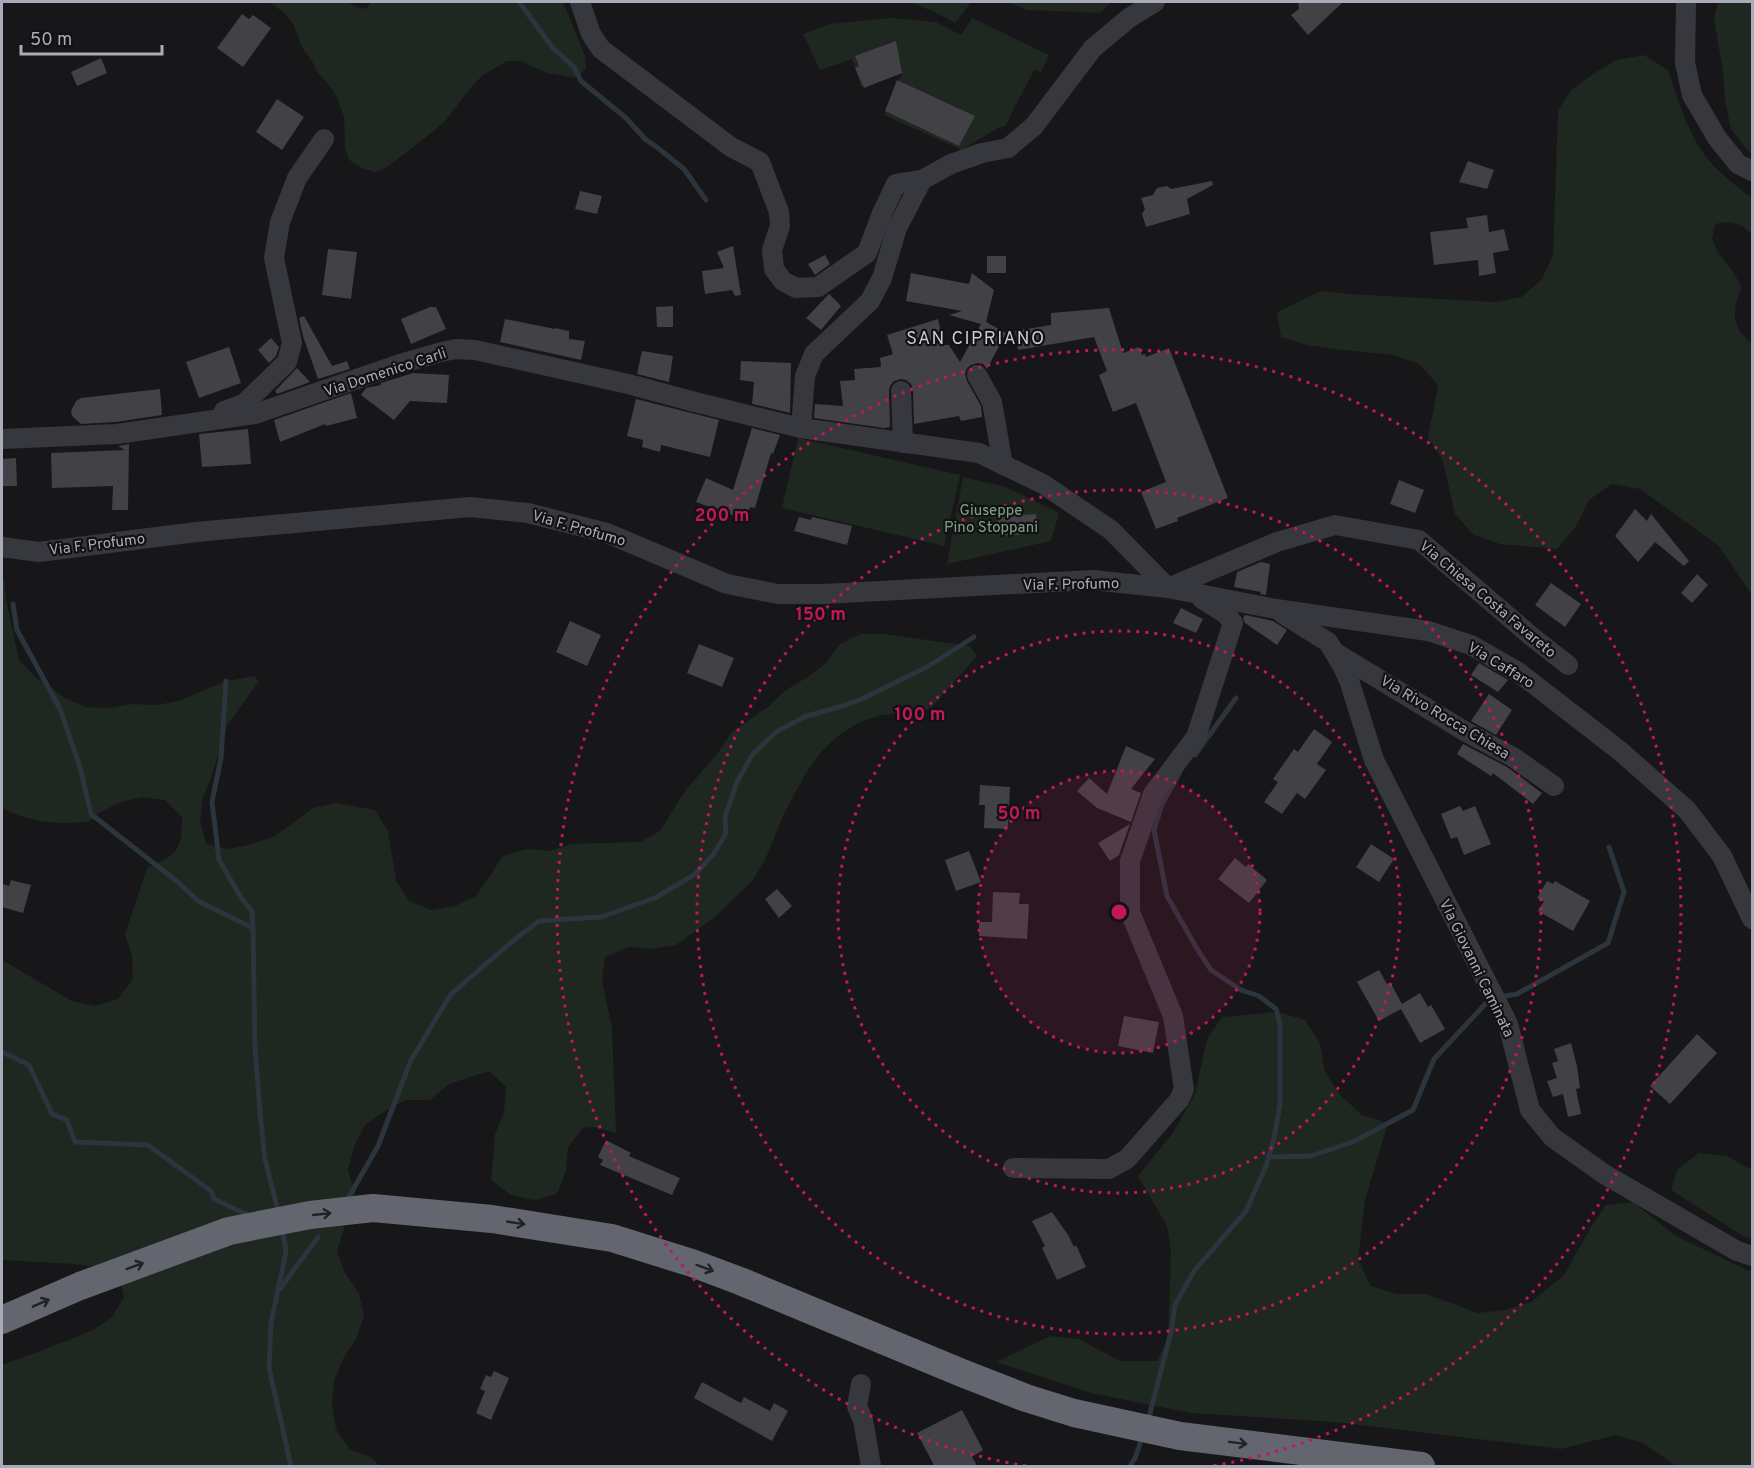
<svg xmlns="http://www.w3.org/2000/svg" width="1754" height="1468" viewBox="0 0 1754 1468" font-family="Overpass,sans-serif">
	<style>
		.green { fill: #1e2720 }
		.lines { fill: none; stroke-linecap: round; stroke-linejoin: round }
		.stream { stroke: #2c343d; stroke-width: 5 }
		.building { fill: #414146 }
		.minor { stroke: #37383e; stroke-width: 20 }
		.highway { stroke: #63656f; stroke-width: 28 }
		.oneway { stroke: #222226 }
		.ring { fill: none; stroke: #c2185b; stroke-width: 3; stroke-dasharray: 3 6 }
		.labels { text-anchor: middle; stroke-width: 4.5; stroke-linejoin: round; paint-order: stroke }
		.street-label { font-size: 15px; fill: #a8acb9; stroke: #121114 }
		.park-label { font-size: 15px; fill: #7fa485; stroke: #121114 }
		.quarter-label { font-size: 18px; letter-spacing: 1.5px; fill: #cacbd5; stroke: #121114 }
		.centre { fill: #c2185b; stroke: #121114; stroke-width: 3 }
		.ring-label { font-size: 18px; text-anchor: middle; font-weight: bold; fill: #c2185b; stroke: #121114; stroke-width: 4.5; stroke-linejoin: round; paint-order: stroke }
	</style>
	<rect width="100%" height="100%" fill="#171719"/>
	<!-- green -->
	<g class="green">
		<polygon points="270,2 348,2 354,6 366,9 371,2 563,2 585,56 586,69 575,78 547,73 521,61 507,61 482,76 472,86 446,120 435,130 389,166 375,172 362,168 349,160 345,148 344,116 334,91 318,73 312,61 303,49 293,24 284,13"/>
		<polygon points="909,2 971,2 955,23 935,12"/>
		<polygon points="1007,2 1111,2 1100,13 1027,10"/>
		<polygon points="1718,2 1752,2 1752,153 1748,151 1731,129 1725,101 1723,73 1714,19"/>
		<polygon points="891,18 936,22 961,35 972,18 1049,55 1041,72 1034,70 1005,126 998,128 962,150 884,115 902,74 861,87 852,59 820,70 803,34 829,24"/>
		<path d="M1644 55 1668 70C1681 107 1690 144 1719 171 1729 181 1741 189 1752 198V234C1739 222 1732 220 1715 224L1712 239 1718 252 1735 275 1742 288C1735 301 1732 316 1739 330 1742 335 1749 340 1752 345V595L1719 546 1640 489 1612 484 1589 500 1577 525 1557 549 1500 544 1474 535 1455 514 1443 461 1428 437 1438 385 1419 364 1393 355 1334 349 1307 345 1281 337 1277 312 1321 291 1349 294 1495 302 1522 297 1542 279 1553 255 1558 111 1571 90 1593 74 1616 60Z"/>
		<polygon points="798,438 960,475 944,546 782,508"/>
		<polygon points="963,477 1006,487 1059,513 1051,541 947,564"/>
		<path d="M4 577 6 599 19 660 34 676 65 698 86 707 109 708 133 704 156 705 179 701 223 682 254 676 259 681 228 724 211 778 203 797 200 821 206 844 229 849 252 844 275 836 313 808 336 803 375 810 388 831 396 880 409 901 431 910 455 906 476 896 503 856 526 849 549 851 571 844 640 842 660 831 685 791 718 753 731 733 769 706 786 690 806 678 825 664 840 644 860 634H884L970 646 977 656 931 708 904 713 881 715 858 723 838 736 820 753 806 773 783 816 765 860 752 881 715 917 676 945 652 949 628 947 605 957 602 981 612 1028 616 1133 593 1127 583 1128 568 1147 566 1171 557 1194 534 1200 511 1195 491 1180 495 1134 504 1112 506 1087 489 1071 449 1084 430 1100H406L385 1111 365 1125 354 1147 348 1170 355 1193 337 1251 345 1273 359 1293 364 1316 356 1339 343 1359 334 1381 332 1405 336 1429 349 1449 371 1457 380 1466H2V1365L72 1339 93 1330 112 1317 124 1297 116 1260 95 1267 75 1264 2 1260V960L72 1001 95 1006 118 999 133 979 132 956 125 934 147 868C177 855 182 850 182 817L165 800 142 797 119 803 97 814 90 821C61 826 28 822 2 808V586Z"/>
		<polygon points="1278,1012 1305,1020 1320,1043 1325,1072 1341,1096 1362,1115 1388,1123 1365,1200 1358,1260 1371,1286 1397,1294 1426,1294 1478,1313 1505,1310 1531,1302 1564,1275 1591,1227 1606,1205 1633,1202 1676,1236 1747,1270 1752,1271 1752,1466 1676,1466 1643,1443 1616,1435 1561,1449 1335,1422 1191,1413 1091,1393 996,1362 1050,1336 1079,1339 1120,1361 1157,1361 1168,1338 1171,1252 1167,1226 1138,1176 1172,1134 1195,1094 1207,1039 1222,1017"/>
		<polygon points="1699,1153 1727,1156 1752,1170 1752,1240 1743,1236 1671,1190 1677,1170"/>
	</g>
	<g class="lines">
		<!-- stream -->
		<g class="stream">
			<polyline points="519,2 553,48 574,67 581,81 626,118 645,139 658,148 684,169 706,200"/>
			<polyline points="13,604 17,630 60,709 80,767 91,814 179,883 198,901 253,928"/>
			<polyline points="226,681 221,758 212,802 219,860 242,899 252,911 253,928 255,1049 261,1123 265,1159 277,1207"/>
			<polyline points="1195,755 1236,698"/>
			<polyline points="1499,997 1517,994 1608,943 1624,892 1609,847"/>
			<polyline points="2,1052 29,1065 52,1114 67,1120 75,1142 148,1145 211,1191 214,1199 248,1215"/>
			<polyline points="1268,1157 1311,1156 1353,1142 1413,1110 1434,1059 1490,999"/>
			<polyline points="346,1202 378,1146 411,1060 451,994 514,940 539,921 601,917 657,897 695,874 713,855 726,833 725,817 737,782 752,755 776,732 804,717 849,704 866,697 927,667 974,637"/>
			<polyline points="283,1233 286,1252 271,1323 269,1368 291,1466"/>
			<polyline points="280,1289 318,1237"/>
			<polyline points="1148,1421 1171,1332 1175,1305 1194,1271 1246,1211 1266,1166 1274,1139 1280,1104 1280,1024 1276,1009 1259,996 1241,990 1211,970 1196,947 1167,896 1154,830 1162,804 1179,774"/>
			<polyline points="1130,1466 1135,1458 1142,1438"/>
		</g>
	</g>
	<!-- building -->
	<g class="building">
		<polygon points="1298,2 1343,2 1308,35 1291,15 1299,9"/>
		<polygon points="242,14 249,19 253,15 271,28 243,67 217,48"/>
		<polygon points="896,41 902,73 864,88 855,68 859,66 855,56"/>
		<polygon points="101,58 107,73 77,86 71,72"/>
		<polygon points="897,80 975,116 959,146 885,111"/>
		<polygon points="277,99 304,117 282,150 256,132"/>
		<polygon points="1468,161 1494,170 1487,189 1459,182"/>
		<polygon points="1212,181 1213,185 1187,199 1190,214 1146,227 1142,214 1145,209 1141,198 1153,195 1157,188 1167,186 1171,189"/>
		<polygon points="580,191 602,196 597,214 575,209"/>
		<polygon points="1487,215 1489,232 1504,229 1509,250 1493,253 1496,273 1479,276 1478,260 1434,265 1430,232 1468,228 1466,218"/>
		<polygon points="733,246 741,295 735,296 732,290 705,294 702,271 724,268 717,252"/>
		<polygon points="328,249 357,252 351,299 322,295"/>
		<polygon points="825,255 830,264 815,275 808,264"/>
		<rect x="987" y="256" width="19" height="17"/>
		<polygon points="911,273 969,284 972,273 994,290 986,322 1006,333 987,369 983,364 977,363 971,365 967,368 965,374 967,381 981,406 982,417 961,421 959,416 914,424 913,390 911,384 906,380 901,379 894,381 890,386 889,391 890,427 884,428 814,418 815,404 843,406 840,381 855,380 854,369 881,367 880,358 893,354 887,335 938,319 944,345 949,345 960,362 981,324 949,315 962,311 906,301"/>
		<polygon points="829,294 841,306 821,330 806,318"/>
		<polygon points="673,306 673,327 657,327 656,307"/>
		<polygon points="430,307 436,307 446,329 411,344 401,319"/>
		<polygon points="1109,308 1123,353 1139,347 1142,355 1145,354 1146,357 1169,348 1228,498 1177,518 1178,521 1156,529 1141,492 1166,482 1136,403 1113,412 1099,375 1107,371 1094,337 1018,350 1015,331 1051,325 1051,313"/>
		<polygon points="304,316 332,366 347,361 350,369 318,379 303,336 299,318"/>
		<polygon points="505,319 555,329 555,328 569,331 569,339 585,341 581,360 500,342"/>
		<polygon points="271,338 279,347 276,356 269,363 258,350"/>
		<polygon points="229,347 241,383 199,398 186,362"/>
		<polygon points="642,351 673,356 669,382 637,374"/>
		<polygon points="741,361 791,363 790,413 752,404 754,382 740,380"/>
		<polygon points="297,368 310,382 277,394 275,391"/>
		<polygon points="413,373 449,375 447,403 410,401 394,420 361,395 366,388 381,385 381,383"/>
		<polygon points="160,389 162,415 116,422 81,424 72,416 71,411 76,401 81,398"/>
		<polygon points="351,393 357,418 326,426 325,424 280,442 274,420"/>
		<polygon points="636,399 719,420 710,457 661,445 660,452 642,447 643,440 627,436"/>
		<polygon points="752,428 780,435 773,454 771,453 755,508 750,507 746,520 696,502 706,478 733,490"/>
		<polygon points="248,429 251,464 202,467 199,434"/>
		<polygon points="129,444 128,510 112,510 113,486 52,488 51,453 125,450 118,446"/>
		<polygon points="16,458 17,486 2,486 2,459"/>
		<polygon points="1399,480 1424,490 1415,513 1390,504"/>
		<polygon points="1635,509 1647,521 1651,514 1689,561 1684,566 1655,542 1638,562 1615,536"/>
		<polygon points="1036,514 1037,533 999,536 998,517"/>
		<polygon points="799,517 811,520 812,517 852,526 847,545 794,531"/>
		<polygon points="1261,562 1270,564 1266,595 1260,594 1261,592 1234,587 1237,572"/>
		<polygon points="1697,574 1708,585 1692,603 1681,593"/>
		<polygon points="1551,583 1581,604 1565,627 1535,605"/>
		<polygon points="1181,608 1203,619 1196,633 1173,623"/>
		<polygon points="1245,615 1273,621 1287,630 1277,645 1245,623 1243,618"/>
		<polygon points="570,621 601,635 587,666 556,652"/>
		<polygon points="699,644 734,658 722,687 687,673"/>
		<polygon points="1479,663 1508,680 1498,692 1471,675"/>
		<polygon points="1489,694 1512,710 1496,735 1471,721"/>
		<polygon points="1314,729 1332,742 1317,764 1326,770 1305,799 1297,793 1282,814 1264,802 1278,782 1273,779 1294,749 1298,752"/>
		<polygon points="1463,744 1507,767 1542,793 1533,804 1493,773 1491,776 1457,754"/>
		<polygon points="1126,746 1155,759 1131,789 1141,793 1131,822 1097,808 1077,791 1089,778 1107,794"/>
		<polygon points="980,785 1010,787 1008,829 984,828 985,805 979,805"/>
		<polygon points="1460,806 1463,811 1475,806 1491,844 1464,855 1457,837 1451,839 1441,814"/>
		<polygon points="1130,824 1119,855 1110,861 1098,843"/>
		<polygon points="1371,844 1394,859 1379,882 1356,867"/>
		<polygon points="969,851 981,882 956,891 945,860"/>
		<polygon points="1235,858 1246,867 1248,864 1267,880 1249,903 1218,879"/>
		<polygon points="11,880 31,885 23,913 2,907 2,884 9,886"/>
		<polygon points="1547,881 1553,884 1555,881 1590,901 1573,931 1538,911 1544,901 1537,898"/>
		<polygon points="777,889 792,906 779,918 765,899"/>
		<polygon points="993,892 1020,893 1019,904 1029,904 1027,939 979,936 979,922 992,922"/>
		<polygon points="1379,970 1387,984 1390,982 1402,1004 1420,993 1428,1007 1431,1005 1445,1029 1420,1043 1401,1009 1379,1021 1357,982"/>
		<polygon points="1124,1016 1159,1022 1153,1053 1118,1046"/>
		<polygon points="1697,1034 1717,1053 1670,1104 1650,1086"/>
		<polygon points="1571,1043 1577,1066 1580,1088 1576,1089 1581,1114 1568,1117 1563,1094 1553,1097 1547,1081 1557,1078 1552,1063 1558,1061 1554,1049"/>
		<polygon points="606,1140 631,1153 629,1156 680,1178 672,1195 600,1165 603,1160 598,1157"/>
		<polygon points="1052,1212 1068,1235 1074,1247 1076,1245 1086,1267 1057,1280 1042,1248 1045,1246 1032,1221"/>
		<polygon points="494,1371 509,1378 491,1420 476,1413 485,1391 480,1389 486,1375 491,1377"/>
		<polygon points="702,1382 741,1403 744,1397 770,1411 774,1403 788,1411 772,1441 694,1398"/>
		<polygon points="962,1410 983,1450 972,1457 978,1467 935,1467 917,1433"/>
	</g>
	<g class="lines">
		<!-- minor -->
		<g class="minor">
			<polyline points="580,2 591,34 601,49 731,147 760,162 779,212 780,226 772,250 774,269 783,281 796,288 818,287 867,253 882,213 896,184 922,180"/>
			<polyline points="1686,2 1685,63 1692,95 1717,138 1738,164 1752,171"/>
			<polyline points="977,375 992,402 1003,465"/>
			<polyline points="901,391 903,443"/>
			<polyline points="224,411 245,403 287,362 292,343 274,258 280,222 297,178 324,139"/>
			<polyline points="801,428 805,376 814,354 870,301 882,278 897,228 922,180 951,164 982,153 1008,148 1034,126 1093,48 1129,18 1155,2"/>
			<polyline points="2,439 117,434 255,414 403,363 441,352 456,349 475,350 628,384 695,402 801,428 979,453 1043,484 1111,530 1168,588 1277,542 1335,525 1419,540 1531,636 1568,665"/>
			<polyline points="2,547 39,552 196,532 470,507 528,513 607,533 727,584 778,594 823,594 1092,580 1168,588 1276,609 1428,631 1471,645 1518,672 1620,751 1687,810 1722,856 1752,919"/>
			<polyline points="1283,614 1328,642 1342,665 1349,680 1374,760 1508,1024 1530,1110 1552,1137 1604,1174 1737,1251 1752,1256"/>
			<polyline points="1336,653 1466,732 1513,757 1554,786"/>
			<polyline points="1013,1168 1109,1169 1127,1159 1179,1100 1184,1089 1173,1016 1130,912 1130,861 1153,794 1196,737 1233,623 1226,614 1202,599"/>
			<polyline points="861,1384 857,1406 863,1420 871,1466"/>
		</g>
		<!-- highway -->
		<polyline class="highway" points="2,1320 80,1286 229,1231 310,1215 373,1208 492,1219 612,1238 692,1263 740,1281 962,1373 1026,1398 1074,1413 1180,1436 1421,1466"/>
	</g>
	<!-- one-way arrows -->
	<defs><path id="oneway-shaft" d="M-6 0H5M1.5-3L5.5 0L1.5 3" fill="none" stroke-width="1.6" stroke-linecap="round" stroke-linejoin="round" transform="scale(1.5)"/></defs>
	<g class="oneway">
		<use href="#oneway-shaft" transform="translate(322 1214) rotate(-6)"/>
		<use href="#oneway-shaft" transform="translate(516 1223) rotate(9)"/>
		<use href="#oneway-shaft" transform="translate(135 1266) rotate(-20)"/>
		<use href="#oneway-shaft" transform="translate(705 1268) rotate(20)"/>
		<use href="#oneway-shaft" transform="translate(41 1303) rotate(-24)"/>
		<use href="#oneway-shaft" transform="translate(1238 1443) rotate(7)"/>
	</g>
	<!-- distance rings -->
	<circle cx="1119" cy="912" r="141" fill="#c2185b" fill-opacity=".12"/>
	<g class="ring">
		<circle cx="1119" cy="912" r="141"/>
		<circle cx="1119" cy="912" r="281"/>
		<circle cx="1119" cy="912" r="422"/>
		<path d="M1026 1466A562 562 0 1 1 1212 1466"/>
	</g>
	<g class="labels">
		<!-- street labels -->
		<g class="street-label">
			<text transform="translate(385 372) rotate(-18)" y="5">Via Domenico Carli</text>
			<text transform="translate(579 528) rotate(16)" y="5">Via F. Profumo</text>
			<text transform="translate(97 544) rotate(-7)" y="5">Via F. Profumo</text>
			<text transform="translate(1071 584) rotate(-1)" y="5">Via F. Profumo</text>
			<text transform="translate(1488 599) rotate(40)" y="5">Via Chiesa Costa Favareto</text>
			<text transform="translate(1501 665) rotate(31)" y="5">Via Caffaro</text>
			<text transform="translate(1445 717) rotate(31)" y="5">Via Rivo Rocca Chiesa</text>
			<text transform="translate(1477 968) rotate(64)" y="5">Via Giovanni Caminata</text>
		</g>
		<!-- park labels -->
		<g class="park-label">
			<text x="991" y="515">Giuseppe<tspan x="991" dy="17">Pino Stoppani</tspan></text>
		</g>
		<!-- quarter labels -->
		<g class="quarter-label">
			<text x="976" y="344">SAN CIPRIANO</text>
		</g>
	</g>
	<circle cx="1119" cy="912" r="9" class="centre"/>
	<g class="ring-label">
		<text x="722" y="521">200 m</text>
		<text x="821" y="620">150 m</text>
		<text x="920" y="720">100 m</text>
		<text x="1019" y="819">50 m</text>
	</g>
	<!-- border -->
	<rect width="1754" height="1468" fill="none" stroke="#a8acb9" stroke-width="6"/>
	<!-- scale -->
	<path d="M21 45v9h141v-9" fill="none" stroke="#a8acb9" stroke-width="3"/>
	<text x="30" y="45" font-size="18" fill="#a8acb9" stroke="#121114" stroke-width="4.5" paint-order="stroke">50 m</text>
</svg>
